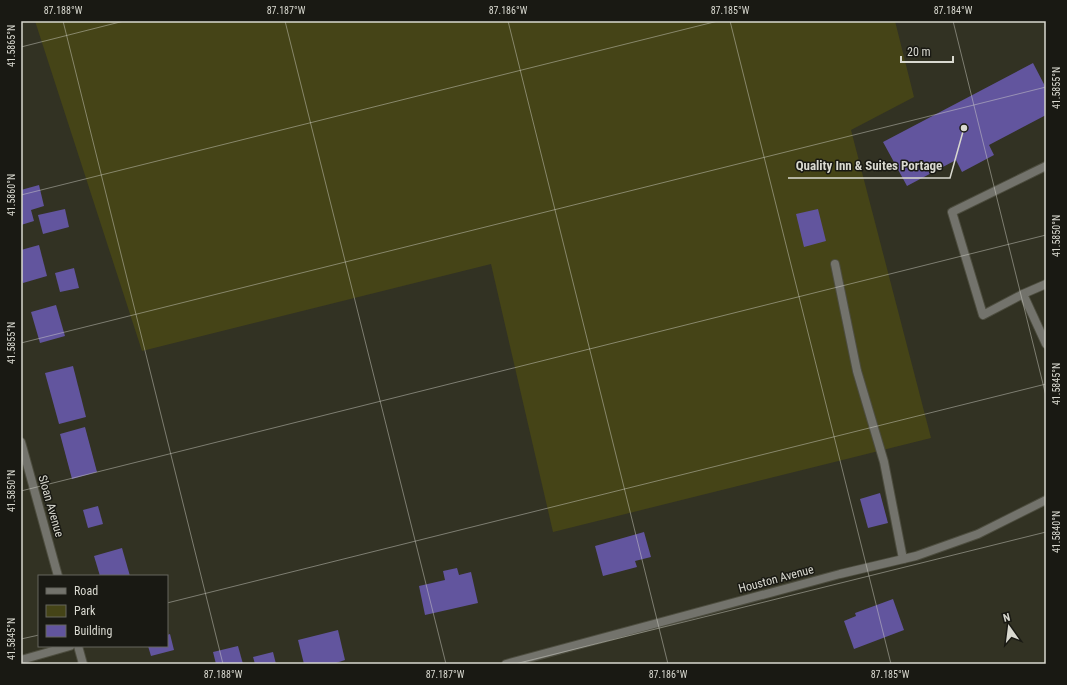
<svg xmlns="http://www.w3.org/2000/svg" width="1067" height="685" viewBox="0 0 1067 685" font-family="'Roboto Condensed',sans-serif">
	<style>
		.green { fill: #454417 }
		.building { fill: #62559e }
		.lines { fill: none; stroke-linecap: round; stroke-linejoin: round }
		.lane-casing { stroke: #4d4d3f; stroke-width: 10 }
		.street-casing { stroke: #4d4d3f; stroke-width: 10 }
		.lane { stroke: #73736c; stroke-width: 8 }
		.street { stroke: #73736c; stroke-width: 8 }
		.ticks { fill: none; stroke: #d9d9d0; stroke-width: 1; stroke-opacity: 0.45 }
		.labels { text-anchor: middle; stroke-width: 3; stroke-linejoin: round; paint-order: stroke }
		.street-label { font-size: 12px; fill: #d9d9d0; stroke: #191913 }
		.leader { fill: none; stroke: #d9d9d0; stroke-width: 1.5 }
		.callout-dot { fill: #d9d9d0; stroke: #191913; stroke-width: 1.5 }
		.callout-label { font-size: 13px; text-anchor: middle; font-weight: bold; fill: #d9d9d0; stroke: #191913; stroke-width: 3; stroke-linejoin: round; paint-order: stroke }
		.neatline { fill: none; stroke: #d9d9d0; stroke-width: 1.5 }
		.ticks-label { font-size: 10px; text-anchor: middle; fill: #d9d9d0 }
	</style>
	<rect width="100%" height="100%" fill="#323223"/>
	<!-- green -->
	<polygon class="green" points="35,21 895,21 914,97 851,130 931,438 553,532 491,264 142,351"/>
	<!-- building -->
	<g class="building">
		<polygon points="1033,63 1046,88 1046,115 989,145 994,155 962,172 956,160 907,186 883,142"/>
		<polygon points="39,185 44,206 31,210 34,221 21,225 21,190"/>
		<polygon points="65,209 69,227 43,234 38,215"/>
		<polygon points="818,209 826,241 804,247 796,214"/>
		<polygon points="39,245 47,276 23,283 21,277 21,250"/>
		<polygon points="74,268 79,288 60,292 55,273"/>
		<polygon points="56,305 65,336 40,343 31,312"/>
		<polygon points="73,366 86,417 59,424 45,373"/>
		<polygon points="85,427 97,472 72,479 60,434"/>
		<polygon points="880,493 888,523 868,528 860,499"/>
		<polygon points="98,506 103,524 88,528 83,510"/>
		<polygon points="644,532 651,557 635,561 637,567 603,576 595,546"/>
		<polygon points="122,548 130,576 100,576 94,556"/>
		<polygon points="457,568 459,575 471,572 478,603 425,615 419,586 445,580 443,571"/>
		<polygon points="893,599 904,630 854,649 844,621 856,616 855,613"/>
		<polygon points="338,630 345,660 333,664 304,664 298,640"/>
		<polygon points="170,634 174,650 151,656 148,646 167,646 167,635"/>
		<polygon points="238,646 243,664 216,664 213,652"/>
		<polygon points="273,652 276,664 255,664 253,657"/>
	</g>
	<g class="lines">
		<defs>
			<g id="lane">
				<polyline points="835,264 857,371 884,462 903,559"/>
				<polyline points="1046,284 1023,294 1046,344"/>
				<polyline points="1023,294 983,315 952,212 1046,166"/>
			</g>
			<g id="street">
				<polyline points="21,442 58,576"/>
				<polyline points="78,646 83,664"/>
				<polyline points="21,660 70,646"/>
				<polyline points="506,664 840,574 916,556 978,534 1046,500"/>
			</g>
		</defs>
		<!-- lane casing -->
		<use href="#lane" class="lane-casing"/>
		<!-- street casing -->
		<use href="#street" class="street-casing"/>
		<!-- lane -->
		<use href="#lane" class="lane"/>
		<!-- street -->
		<use href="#street" class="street"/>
	</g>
	<!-- ticks -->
	<path class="ticks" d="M63 21 223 664M285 21 446 664M508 21 668 664M730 21 891 664M953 21 1046 396M21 47 124 21M21 195 718 21M21 343 1046 87M21 491 1046 235M167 603 1046 384M21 639 39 635M515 664 1046 532"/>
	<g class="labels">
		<!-- street labels -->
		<g class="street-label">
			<text transform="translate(51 506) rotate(74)" y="4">Sloan Avenue</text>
			<text transform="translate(776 579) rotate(-15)" y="4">Houston Avenue</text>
		</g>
	</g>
	<!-- callouts -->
	<path class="leader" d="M964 128L950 178H788"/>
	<circle class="callout-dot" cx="964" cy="128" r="4"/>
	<g class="callout-label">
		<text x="869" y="170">Quality Inn &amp; Suites Portage</text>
	</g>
	<!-- border -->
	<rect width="1067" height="685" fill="none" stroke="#191913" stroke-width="44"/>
	<!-- legend -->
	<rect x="38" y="575" width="130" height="72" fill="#191913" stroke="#66665f"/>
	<rect x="46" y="588" width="20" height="6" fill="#73736c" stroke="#66665f"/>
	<text x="74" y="595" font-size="12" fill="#d9d9d0">Road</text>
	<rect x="46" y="605" width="20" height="12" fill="#454417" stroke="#66665f"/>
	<text x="74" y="615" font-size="12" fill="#d9d9d0">Park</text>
	<rect x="46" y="625" width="20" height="12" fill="#62559e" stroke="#66665f"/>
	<text x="74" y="635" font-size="12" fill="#d9d9d0">Building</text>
	<!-- north arrow -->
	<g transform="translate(1009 627) rotate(346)" stroke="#191913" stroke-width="3" paint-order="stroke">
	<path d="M0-3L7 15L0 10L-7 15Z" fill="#d9d9d0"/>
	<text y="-6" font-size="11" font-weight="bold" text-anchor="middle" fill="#d9d9d0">N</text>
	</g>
	<!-- scale -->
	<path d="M901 56v6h52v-6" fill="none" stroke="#d9d9d0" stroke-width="2"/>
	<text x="907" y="56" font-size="12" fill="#d9d9d0" stroke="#191913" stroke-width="3" paint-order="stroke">20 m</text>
	<rect x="22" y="22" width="1023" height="641" class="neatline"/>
	<g class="ticks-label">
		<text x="63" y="14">87.188°W</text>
		<text x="286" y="14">87.187°W</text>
		<text x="508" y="14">87.186°W</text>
		<text x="730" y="14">87.185°W</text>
		<text x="953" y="14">87.184°W</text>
		<text transform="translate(11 46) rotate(-90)" y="4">41.5865°N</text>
		<text transform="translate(1056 88) rotate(-90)" y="4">41.5855°N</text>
		<text transform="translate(11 195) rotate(-90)" y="4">41.5860°N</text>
		<text transform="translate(1056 236) rotate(-90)" y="4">41.5850°N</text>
		<text transform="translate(11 343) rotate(-90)" y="4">41.5855°N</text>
		<text transform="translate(1056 384) rotate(-90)" y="4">41.5845°N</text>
		<text transform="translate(11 491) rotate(-90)" y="4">41.5850°N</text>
		<text transform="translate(1056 532) rotate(-90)" y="4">41.5840°N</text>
		<text transform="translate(11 639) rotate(-90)" y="4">41.5845°N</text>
		<text x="223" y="678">87.188°W</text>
		<text x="445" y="678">87.187°W</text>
		<text x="668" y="678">87.186°W</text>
		<text x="890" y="678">87.185°W</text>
	</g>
</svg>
